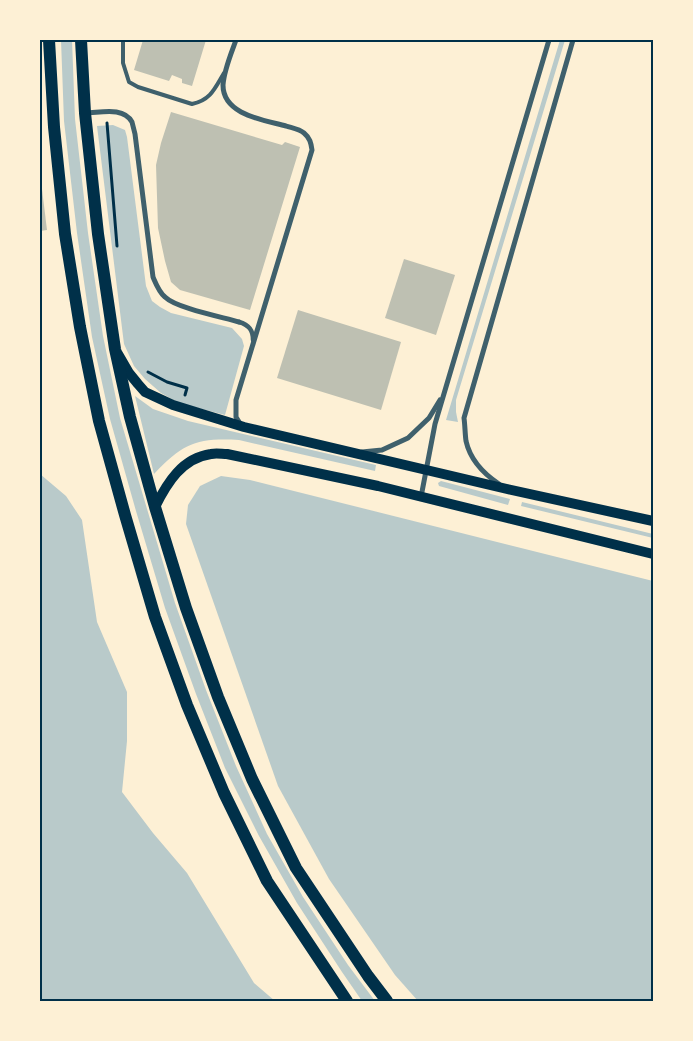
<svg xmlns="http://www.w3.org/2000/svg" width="693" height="1041" viewBox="0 0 693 1041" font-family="'Asap Condensed',sans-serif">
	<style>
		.green { fill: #b9caca }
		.building { fill: #bec0b2 }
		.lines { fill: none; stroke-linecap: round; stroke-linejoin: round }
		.path { stroke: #003049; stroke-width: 3 }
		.service { stroke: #3f606c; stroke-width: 4 }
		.pedestrian { stroke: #3f606c; stroke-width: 4.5 }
		.minor { stroke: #3f606c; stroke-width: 5 }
		.secondary { stroke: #003049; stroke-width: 10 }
		.primary { stroke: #003049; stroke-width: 12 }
		.neatline { fill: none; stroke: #003049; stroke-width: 2 }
	</style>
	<rect width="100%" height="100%" fill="#fdf0d5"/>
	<!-- green -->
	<g class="green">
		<polygon points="61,40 72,40 75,119 88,233 103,336 120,418 175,603 206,690 236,766 267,834 303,897 348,965 375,1001 362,1001 342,972 297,903 259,836 225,768 196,694 165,608 136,511 110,419 92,337 77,233 64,121"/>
		<polygon points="560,40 565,40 456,400 456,412 458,422 446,420"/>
		<polygon points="113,125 125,130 127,137 146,286 152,301 160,307 171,313 232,328 242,339 244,346 225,415 179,403 161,393 145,379 134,366 124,344 97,126"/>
		<path d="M135 396 153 409 188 421 376 465 375 471 239 440C196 438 184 443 154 474Z"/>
		<polygon points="40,474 66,496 82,520 97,622 127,692 127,741 122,792 153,833 187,873 254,983 275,1001 40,1001"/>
		<polygon points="221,476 250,480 653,581 653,1001 418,1001 395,975 329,879 278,786 186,524 188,505 200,486"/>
		<polygon points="441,481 510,499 508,505 439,486 438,483"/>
		<polygon points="522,502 653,534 653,538 521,506"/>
	</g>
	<!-- building -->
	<g class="building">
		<polygon points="143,40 206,40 192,86 182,83 182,79 172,75 169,81 134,70"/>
		<polygon points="171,112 282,145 285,142 300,147 250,310 180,290 171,282 165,261 158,228 156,165 161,143"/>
		<polygon points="40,181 41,181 47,230 40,231"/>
		<polygon points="404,259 455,275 436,335 385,318"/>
		<polygon points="298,310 401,342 381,410 277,378"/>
	</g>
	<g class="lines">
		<!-- path -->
		<g class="path">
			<polyline points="107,123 117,246"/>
			<polyline points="148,372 167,382 187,388 185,395"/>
		</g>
		<!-- service -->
		<path class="service" d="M123 40V63L129 82 138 87 192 104C211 100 215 88 224 73"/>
		<!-- pedestrian -->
		<path class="pedestrian" d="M239 322C249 325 253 330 253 340"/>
		<!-- minor -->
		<g class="minor">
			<path d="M236 40C231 54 224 70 223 85 223 115 264 120 286 126 292 128 299 129 304 133 310 138 311 143 312 150L236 400V417L241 425"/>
			<path d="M85 113C100 113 123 106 132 122 133 126 134 130 135 134L153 277C156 284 159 292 165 297 176 308 222 317 239 322"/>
			<polyline points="362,452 382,450 408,438 429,418 440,400"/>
			<path d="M499 484C484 474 470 459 466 441 465 434 465 425 464 418L573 40"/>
			<polyline points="421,497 435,424 549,40"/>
		</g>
		<!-- secondary -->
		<g class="secondary">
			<polyline points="118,354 129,373 138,384 145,392 173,405 244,427 507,489 653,521"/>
			<path d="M155 507C167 483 182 458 211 454 216 453 222 454 227 454L378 486 653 554"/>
		</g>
		<!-- primary -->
		<g class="primary">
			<polyline points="49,40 54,127 65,234 80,327 99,421 125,515 155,617 187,705 224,793 267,881 347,1001"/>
			<polyline points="81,40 85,113 98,234 115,349 130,417 155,507 186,608 218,697 252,779 296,868 368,976 387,1001"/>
		</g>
	</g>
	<!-- border -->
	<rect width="693" height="1041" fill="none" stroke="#fdf0d5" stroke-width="82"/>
	<rect x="41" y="41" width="611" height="959" class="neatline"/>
</svg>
